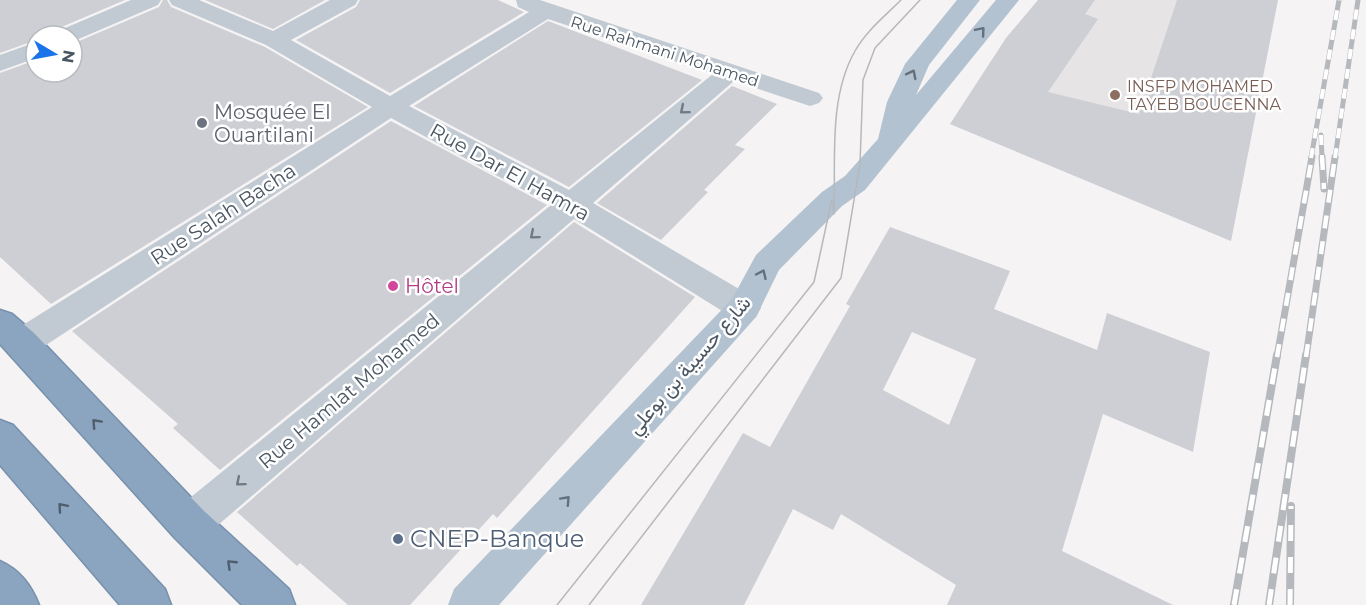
<svg xmlns="http://www.w3.org/2000/svg" width="1366" height="605" viewBox="0 0 1366 605" font-family="Montserrat,Vazirmatn,sans-serif">
	<style>
		.education { fill: #e6e4e5 }
		.building { fill: #cdcfd5; fill-rule: evenodd }
		.lines { fill: none; stroke-linecap: round; stroke-linejoin: round }
		.highway-casing { stroke: #7690ad; stroke-width: 3 }
		.street { fill: #c1cad2; fill-rule: evenodd }
		.primary { fill: #b3c2d1; fill-rule: evenodd }
		.highway { fill: #8ba5c1; fill-rule: evenodd }
		.tram { stroke: #b5b8bd; stroke-width: 1.5 }
		.rail-far2-casing { stroke: #b5b8bd; stroke-width: 5 }
		.rail-far1-casing { stroke: #b5b8bd; stroke-width: 7 }
		.rail-casing { stroke: #b5b8bd; stroke-width: 8 }
		.rail-far2 { stroke: #fff; stroke-width: 4; stroke-dasharray: 10; stroke-linecap: butt }
		.rail-far1 { stroke: #fff; stroke-width: 4.5; stroke-dasharray: 13; stroke-linecap: butt }
		.rail { stroke: #fff; stroke-width: 5; stroke-dasharray: 16; stroke-linecap: butt }
		.oneway { stroke: #64717d }
		.oneway2 { stroke: #6e7983 }
		.oneway3 { stroke: #505e6b }
		.education-dot { fill: #8d6e63; stroke: #fff; stroke-width: 2 }
		.worship-dot { fill: #6b7280; stroke: #fff; stroke-width: 2 }
		.hotel-dot { fill: #d1479c; stroke: #fff; stroke-width: 2 }
		.service-dot { fill: #5c6f8a; stroke: #fff; stroke-width: 2 }
		.labels { text-anchor: middle; stroke-width: 5; stroke-linejoin: round; paint-order: stroke }
		.far-street-label { font-size: 16px; fill: #4a5661; stroke: #fff }
		.far-education-label { font-size: 16px; fill: #785e54; stroke: #fff; text-anchor: start }
		.worship-label { font-size: 20px; fill: #5b616d; stroke: #fff; text-anchor: start }
		.street-label { font-size: 20px; fill: #4a5661; stroke: #fff }
		.hotel-label { font-size: 20px; fill: #b23c85; stroke: #fff; text-anchor: start }
		.near-service-label { font-size: 24px; fill: #4e5e75; stroke: #fff; text-anchor: start }
	</style>
	<rect width="100%" height="100%" fill="#f5f3f3"/>
	<!-- education -->
	<polygon class="education" points="1038,0 1277,0 1231,241 950,124"/>
	<!-- building -->
	<g class="building">
		<polygon points="0,0 125,0 57,29 52,36 36,36 36,40 0,53"/>
		<polygon points="163,0 167,0 171,7 265,47 368,107 51,304 0,257 0,73 36,60 36,72 72,72 72,44 159,7"/>
		<polygon points="205,0 325,0 273,29"/>
		<polygon points="360,0 498,0 524,12 390,93 296,40 356,7"/>
		<polygon points="1038,0 1095,0 1085,14 1098,19 1048,92 1139,114 1177,0 1278,0 1231,241 950,124 1006,38"/>
		<polygon points="548,21 702,80 569,187 414,106"/>
		<polygon points="732,86 777,104 735,145 745,149 704,190 708,192 661,240 597,203"/>
		<polygon points="391,121 547,205 220,470 173,428 178,424 72,331"/>
		<polygon points="574,222 695,297 497,518 493,514 410,605 348,605 300,563 297,566 237,512"/>
		<path d="M890 227 1010 271 994 309 1097 350 1107 313 1210 352 1193 452 1103 414 1062 551 1173 605H947L956 585 841 514 833 530 793 509 744 605H641L743 433 770 447 850 306 846 304ZM912 332 976 359 949 425 883 390Z"/>
	</g>
	<g class="lines">
		<defs>
			<g id="highway">
				<polygon points="0,310 12,314 34,333 203,510 289,589 295,605 242,605 175,538 0,344"/>
				<polygon points="0,420 13,425 165,589 171,605 120,605 0,465"/>
				<path d="M0 561C20 570 31 585 39 605H0Z"/>
			</g>
		</defs>
		<!-- highway casing -->
		<use href="#highway" class="highway-casing"/>
		<!-- street -->
		<g class="street">
			<polygon points="131,0 161,0 158,5 74,41 72,42 72,36 54,36 58,31"/>
			<path d="M169 0H199L273 31 330 0H358L355 5 291 40 390 96 529 12 518 7 516 0H540L819 93 823 98 819 103 810 106 734 81 593 203 756 299 761 308 756 317 744 321 732 317 574 219 203 538 189 544 175 538 169 524 175 510 551 205 391 118 34 353 22 357 10 353 5 343 10 333 372 107 266 45 172 5ZM548 19 713 74 569 190 409 106Z"/>
			<polygon points="36,42 36,58 0,71 0,55"/>
		</g>
		<!-- primary -->
		<polygon class="primary" points="957,0 980,0 929,65 916,95 996,0 1019,0 865,190 842,206 779,270 756,317 499,605 448,605 454,589 732,299 756,255 822,192 845,176 878,139 887,102 905,64"/>
		<!-- highway -->
		<use href="#highway" class="highway"/>
		<!-- tram -->
		<g class="tram">
			<path d="M557 605 814 282 832 199 834 214C836 162 828 98 855 51 866 31 885 16 901 0"/>
			<polyline points="589,605 841,278 860,164 863,80 875,48 920,0"/>
		</g>
		<defs>
			<g id="rail-far2">
				<polyline points="1321,135 1322,158"/>
				<polyline points="1311,158 1339,0"/>
				<polyline points="1335,158 1358,0"/>
			</g>
			<g id="rail-far1">
				<polyline points="1322,157 1324,189"/>
				<polyline points="1277,357 1312,157"/>
				<polyline points="1306,357 1335,157"/>
			</g>
			<g id="rail">
				<polyline points="1234,605 1277,355"/>
				<polyline points="1269,605 1306,355"/>
				<polyline points="1290,605 1291,506"/>
			</g>
		</defs>
		<!-- rail-far2 casing -->
		<use href="#rail-far2" class="rail-far2-casing"/>
		<!-- rail-far1 casing -->
		<use href="#rail-far1" class="rail-far1-casing"/>
		<!-- rail casing -->
		<use href="#rail" class="rail-casing"/>
		<!-- rail-far2 -->
		<use href="#rail-far2" class="rail-far2"/>
		<!-- rail-far1 -->
		<use href="#rail-far1" class="rail-far1"/>
		<!-- rail -->
		<use href="#rail" class="rail"/>
	</g>
	<!-- one-way arrows -->
	<defs><path id="oneway-chevron" d="M-2-3.5L2.5 0L-2 3.5" fill="none" stroke-width="1.6" stroke-linecap="round" stroke-linejoin="round" transform="scale(1.5)"/></defs>
	<g class="oneway">
		<use href="#oneway-chevron" transform="translate(981 31) rotate(-50)"/>
		<use href="#oneway-chevron" transform="translate(912 74) rotate(-63)"/>
		<use href="#oneway-chevron" transform="translate(762 274) rotate(-65)"/>
		<use href="#oneway-chevron" transform="translate(566 500) rotate(-47)"/>
	</g>
	<g class="oneway2">
		<use href="#oneway-chevron" transform="translate(684 110) rotate(140)"/>
		<use href="#oneway-chevron" transform="translate(534 235) rotate(140)"/>
		<use href="#oneway-chevron" transform="translate(240 482) rotate(140)"/>
	</g>
	<g class="oneway3">
		<use href="#oneway-chevron" transform="translate(96 423) rotate(-133)"/>
		<use href="#oneway-chevron" transform="translate(62 507) rotate(-131)"/>
		<use href="#oneway-chevron" transform="translate(231 564) rotate(-136)"/>
	</g>
	<!-- markers -->
	<circle class="education-dot" cx="1115" cy="95" r="6"/>
	<circle class="worship-dot" cx="202" cy="123" r="6"/>
	<circle class="hotel-dot" cx="393" cy="286" r="6"/>
	<circle class="service-dot" cx="398" cy="539" r="6"/>
	<g class="labels">
		<!-- far-street labels -->
		<g class="far-street-label">
			<text transform="translate(665 51) rotate(18)" y="6">Rue Rahmani Mohamed</text>
		</g>
		<!-- far-education labels -->
		<g class="far-education-label">
			<text x="1127" y="92">INSFP MOHAMED<tspan x="1127" dy="18">TAYEB BOUCENNA</tspan></text>
		</g>
		<!-- worship labels -->
		<g class="worship-label">
			<text x="214" y="119">Mosquée El<tspan x="214" dy="23">Ouartilani</tspan></text>
		</g>
		<!-- street labels -->
		<g class="street-label">
			<text transform="translate(510 172) rotate(29)" y="7">Rue Dar El Hamra</text>
			<text transform="translate(223 214) rotate(-33)" y="7">Rue Salah Bacha</text>
			<text transform="translate(689 365) rotate(-49)" y="7">شارع حسيبة بن بوعلي</text>
			<text transform="translate(349 391) rotate(-40)" y="7">Rue Hamlat Mohamed</text>
		</g>
		<!-- hotel labels -->
		<g class="hotel-label">
			<text x="405" y="293">Hôtel</text>
		</g>
		<!-- near-service labels -->
		<g class="near-service-label">
			<text x="410" y="547">CNEP-Banque</text>
		</g>
	</g>
	<!-- north arrow -->
	<g transform="translate(54 54) rotate(100)"><circle r="28" fill="#ffffff" stroke="#b7bbc0" stroke-width="1.5"/>
	<path d="M0-4.5L10 22L0 15L-10 22Z" fill="#1a73e8"/>
	<text y="-9" font-size="16" font-weight="bold" text-anchor="middle" fill="#4a5661">N</text>
	</g>
</svg>
